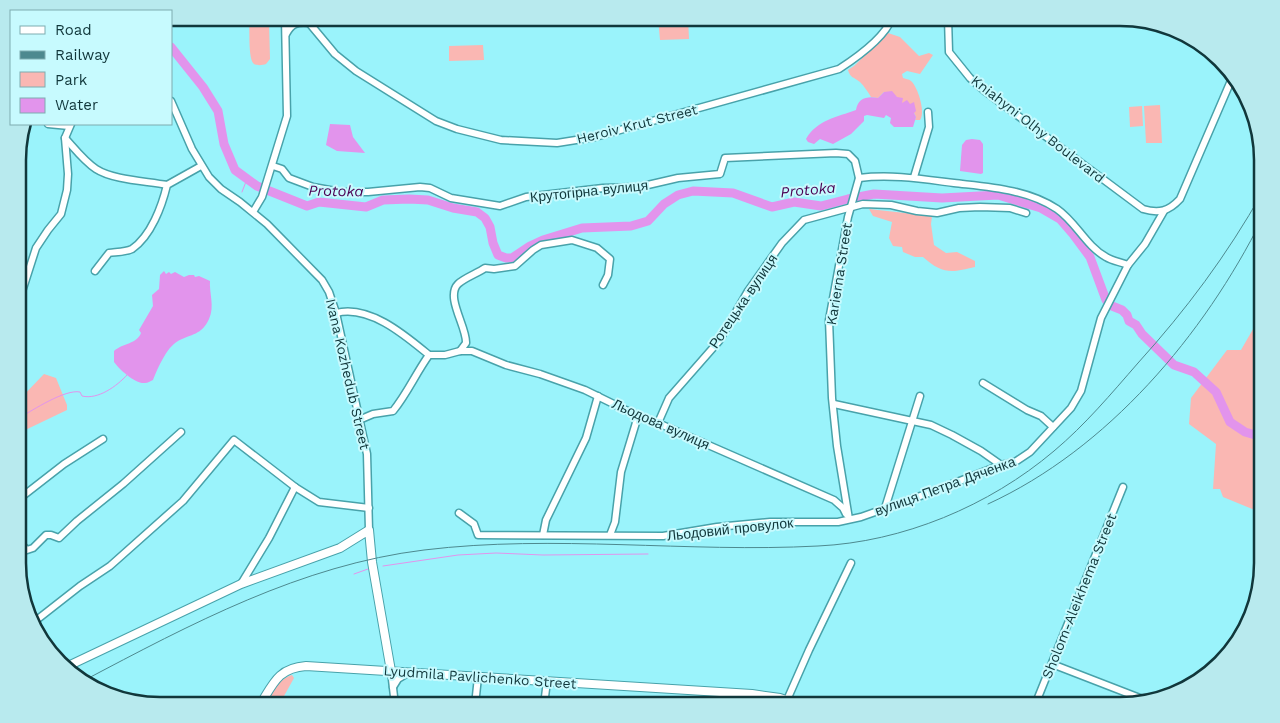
<svg xmlns="http://www.w3.org/2000/svg" width="1280" height="723" viewBox="0 0 1280 723" font-family="'Work Sans',sans-serif">
	<style>
		.green { fill: #fab7b3 }
		.water { fill: #e294ec }
		.lines { fill: none; stroke-linecap: round; stroke-linejoin: round }
		.stream { stroke: #e294ec; stroke-width: 1 }
		.river { stroke: #e294ec; stroke-width: 9 }
		.minor-casing { stroke: #48a2aa; stroke-width: 9 }
		.major-casing { stroke: #48a2aa; stroke-width: 10 }
		.minor { stroke: #fff; stroke-width: 6 }
		.major { stroke: #fff; stroke-width: 8 }
		.rail { stroke: #4d898f; stroke-width: 1 }
		.labels { text-anchor: middle; stroke-width: 4; stroke-linejoin: round; paint-order: stroke }
		.street-label { font-size: 14px; fill: #11373b; stroke: #c7fafe }
		.water-label { font-size: 15px; font-style: italic; fill: #4a0053; stroke: #c7fafe }
		.rim { fill: none; stroke: #11373b; stroke-width: 2.5 }
	</style>
	<rect width="100%" height="100%" fill="#9af3fb"/>
	<!-- green -->
	<g class="green">
		<path d="M259 18H265L269 22 270 59 266 64C263 65 258 66 254 64 248 59 250 32 249 24Z"/>
		<polygon points="658,18 688,18 689,39 660,40"/>
		<path d="M888 33 900 37 919 56 929 53 933 55 920 74 907 71 902 74 903 78C905 79 909 79 911 81 918 87 926 113 920 120H915L916 117 910 104H902L897 97 884 92 878 98 871 97C868 92 864 86 860 82 854 77 850 78 848 70L854 66Z"/>
		<polygon points="483,45 484,60 449,61 449,46"/>
		<polygon points="1160,105 1162,143 1146,143 1144,106"/>
		<polygon points="1142,106 1143,126 1130,127 1129,107"/>
		<path d="M869 209 932 216 931 224 934 245 946 253 957 252 975 261V267C951 273 942 274 923 257H915L903 252 902 247 893 246 889 238 892 222 873 216Z"/>
		<polygon points="1262,297 1262,513 1223,497 1220,489 1213,489 1216,444 1189,424 1191,398 1227,350 1241,350 1260,317 1257,309"/>
		<polygon points="44,374 56,378 67,405 67,410 19,433 19,400"/>
		<path d="M292 675 294 678 279 705H265C272 693 278 679 292 675Z"/>
	</g>
	<!-- water -->
	<g class="water">
		<path d="M892 91 897 97 903 98 902 103 907 100 910 104 914 102 916 111 914 113 916 117 913 127H894L890 123 891 118 886 115 884 118 867 115 864 116V121L851 134 833 144 820 139 814 144 808 142 806 139C817 120 837 117 856 110 858 98 867 96 878 98L884 92Z"/>
		<polygon points="330,124 350,125 353,137 365,153 337,151 326,145"/>
		<polygon points="972,139 980,140 983,144 983,173 981,174 960,171 962,145 966,140"/>
		<path d="M164 271 166 274 169 272 171 274 175 272 184 277 189 275H194L195 277 199 276 210 281C209 292 215 307 209 319 202 335 191 334 178 341 166 348 158 368 153 380 150 381 148 383 145 383 135 384 119 369 114 362V351C123 343 137 344 141 333L139 330 153 306 152 295 159 289 160 275Z"/>
	</g>
	<g class="lines">
		<!-- stream -->
		<g class="stream">
			<polyline points="242,192 247,179"/>
			<path d="M19 418C33 410 65 389 80 392L82 396C98 400 117 386 127 375"/>
			<polyline points="383,566 458,555 496,553 543,555 648,554"/>
			<polyline points="354,574 368,569"/>
		</g>
		<!-- river -->
		<polyline class="river" points="171,47 203,87 218,111 224,144 235,170 257,186 307,206 319,202 366,207 383,200 409,199 428,200 453,208 477,212 485,218 490,227 493,243 498,255 506,258 512,258 530,246 543,240 582,228 631,226 648,221 664,204 678,195 693,191 733,193 772,207 794,202 821,206 848,199 874,194 942,198 998,195 1041,208 1060,219 1073,234 1090,257 1106,300 1112,306 1122,310 1127,315 1129,321 1136,325 1142,334 1174,365 1194,372 1216,392 1230,422 1245,432 1262,437"/>
		<defs>
			<g id="minor">
				<path d="M305 18 335 54 356 71 436 121 457 129 501 140 557 143 595 137 839 69C856 58 885 37 892 18"/>
				<path d="M948 18 949 52 970 78 986 92 1143 209C1159 214 1169 211 1180 199L1233 76"/>
				<path d="M286 34C292 23 297 22 309 23"/>
				<polyline points="171,101 192,149 209,177 221,189 240,202 267,224 322,280 329,292 336,313 367,454 369,530"/>
				<polyline points="48,124 69,126"/>
				<path d="M65 138C75 149 84 161 96 169 113 180 146 181 167 185"/>
				<polyline points="273,166 282,169 289,178 313,187 341,192 368,192 420,187 430,188 451,198 500,206 526,197 603,188 639,187 678,178 720,174 725,158 836,153 848,154 855,161 859,178 848,217 829,320 832,398 837,446 849,519"/>
				<polyline points="914,177 929,127 928,112"/>
				<path d="M859 178C891 174 922 179 954 183 988 187 1027 189 1057 209 1076 222 1086 246 1106 257 1112 261 1121 262 1128 265"/>
				<polyline points="253,212 262,197 287,116 285,18"/>
				<path d="M95 271 109 253C116 252 126 252 132 249 151 236 162 206 167 185L201 166"/>
				<polyline points="19,301 36,248 48,230 61,214 67,190 68,174 65,138 71,124"/>
				<path d="M336 313C369 304 406 336 429 355"/>
				<path d="M460 351 466 343C467 327 445 297 458 284 464 278 478 273 485 268L494 269 515 266 533 250 541 245 572 240 597 248 610 259 608 275 603 285"/>
				<polyline points="983,383 1027,410 1041,416 1053,427"/>
				<polyline points="834,404 931,425 952,435 981,451 1001,465"/>
				<path d="M359 420 373 414 393 411C407 394 416 373 429 355H445L460 351H472L506 365 540 374 585 390 638 416 658 423 834 500 843 508 846 514"/>
				<polyline points="658,423 669,398 719,341 748,291 782,243 804,220 863,204 891,205 917,211 937,213 959,208 980,207 1010,208 1026,213"/>
				<polyline points="19,499 64,464 103,439"/>
				<polyline points="885,508 920,396"/>
				<polyline points="459,513 474,524 478,535 663,536 717,527 770,522 838,522 861,517 926,494 1001,465 1015,462 1030,452 1071,408 1081,391 1101,318 1128,265 1145,244 1164,211"/>
				<polyline points="543,535 546,520 586,438 598,396"/>
				<polyline points="610,535 615,522 621,472 638,416"/>
				<polyline points="19,542 27,550 33,548 46,535 51,535 59,538 77,521 123,484 181,432"/>
				<polyline points="241,584 269,538 295,487"/>
				<polyline points="34,622 80,586 110,566 183,501 234,440 295,487 319,502 369,508"/>
				<polyline points="1052,664 1145,700"/>
				<polyline points="391,671 395,705"/>
				<polyline points="393,687 398,679 408,673"/>
				<polyline points="787,700 809,650 851,563"/>
				<polyline points="475,705 478,677"/>
				<polyline points="544,705 547,681"/>
				<polyline points="1035,705 1123,487"/>
			</g>
			<g id="major">
				<polyline points="68,666 241,584 340,548 369,530 372,562 391,671"/>
				<path d="M260 705C273 684 278 668 306 666L752 694 780 698 802 705"/>
			</g>
		</defs>
		<!-- minor casing -->
		<use href="#minor" class="minor-casing"/>
		<!-- major casing -->
		<use href="#major" class="major-casing"/>
		<!-- minor -->
		<use href="#minor" class="minor"/>
		<!-- major -->
		<use href="#major" class="major"/>
		<!-- rail -->
		<g class="rail">
			<path d="M988 504C1108 449 1204 335 1262 219"/>
			<path d="M83 681C191 624 301 565 424 550 555 534 687 553 818 546 903 542 989 506 1054 451 1085 425 1111 394 1138 363 1186 310 1227 255 1262 193"/>
		</g>
	</g>
	<g class="labels">
		<!-- street labels -->
		<g class="street-label">
			<text transform="translate(637 124) rotate(-14)" y="5">Heroiv Krut Street</text>
			<text transform="translate(1038 129) rotate(38)" y="5">Kniahyni Olhy Boulevard</text>
			<text transform="translate(589 191) rotate(-6)" y="5">Крутогірна вулиця</text>
			<text transform="translate(839 274) rotate(-81)" y="5">Karierna Street</text>
			<text transform="translate(743 301) rotate(-56)" y="5">Ротецька вулиця</text>
			<text transform="translate(348 374) rotate(77)" y="5">Ivana Kozhedub Street</text>
			<text transform="translate(661 424) rotate(24)" y="5">Льодова вулиця</text>
			<text transform="translate(945 486) rotate(-20)" y="5">вулиця Петра Дяченка</text>
			<text transform="translate(730 529) rotate(-6)" y="5">Льодовий провулок</text>
			<text transform="translate(1079 596) rotate(-68)" y="5">Sholom-Aleikhema Street</text>
			<text transform="translate(480 677) rotate(4)" y="5">Lyudmila Pavlichenko Street</text>
		</g>
		<!-- water labels -->
		<g class="water-label">
			<text transform="translate(808 190) rotate(-5)" y="5">Protoka</text>
			<text transform="translate(336 191) rotate(1)" y="5">Protoka</text>
		</g>
	</g>
	<!-- crop -->
	<path d="M0 0H1280V723H0ZM160 26H1120A134 134 0 0 1 1254 160V563A134 134 0 0 1 1120 697H160A134 134 0 0 1 26 563V160A134 134 0 0 1 160 26Z" fill="#b8eaee" fill-rule="evenodd"/>
	<path class="rim" d="M160 26H1120A134 134 0 0 1 1254 160V563A134 134 0 0 1 1120 697H160A134 134 0 0 1 26 563V160A134 134 0 0 1 160 26Z"/>
	<!-- legend -->
	<rect x="10" y="10" width="162" height="115" fill="#c7fafe" stroke="#7eacb0"/>
	<rect x="20" y="26" width="25" height="8" fill="#ffffff" stroke="#7eacb0"/>
	<text x="55" y="35" font-size="15" fill="#11373b">Road</text>
	<rect x="20" y="51" width="25" height="8" fill="#4d898f" stroke="#7eacb0"/>
	<text x="55" y="60" font-size="15" fill="#11373b">Railway</text>
	<rect x="20" y="72" width="25" height="15" fill="#fab7b3" stroke="#7eacb0"/>
	<text x="55" y="85" font-size="15" fill="#11373b">Park</text>
	<rect x="20" y="98" width="25" height="15" fill="#e294ec" stroke="#7eacb0"/>
	<text x="55" y="110" font-size="15" fill="#11373b">Water</text>
</svg>
